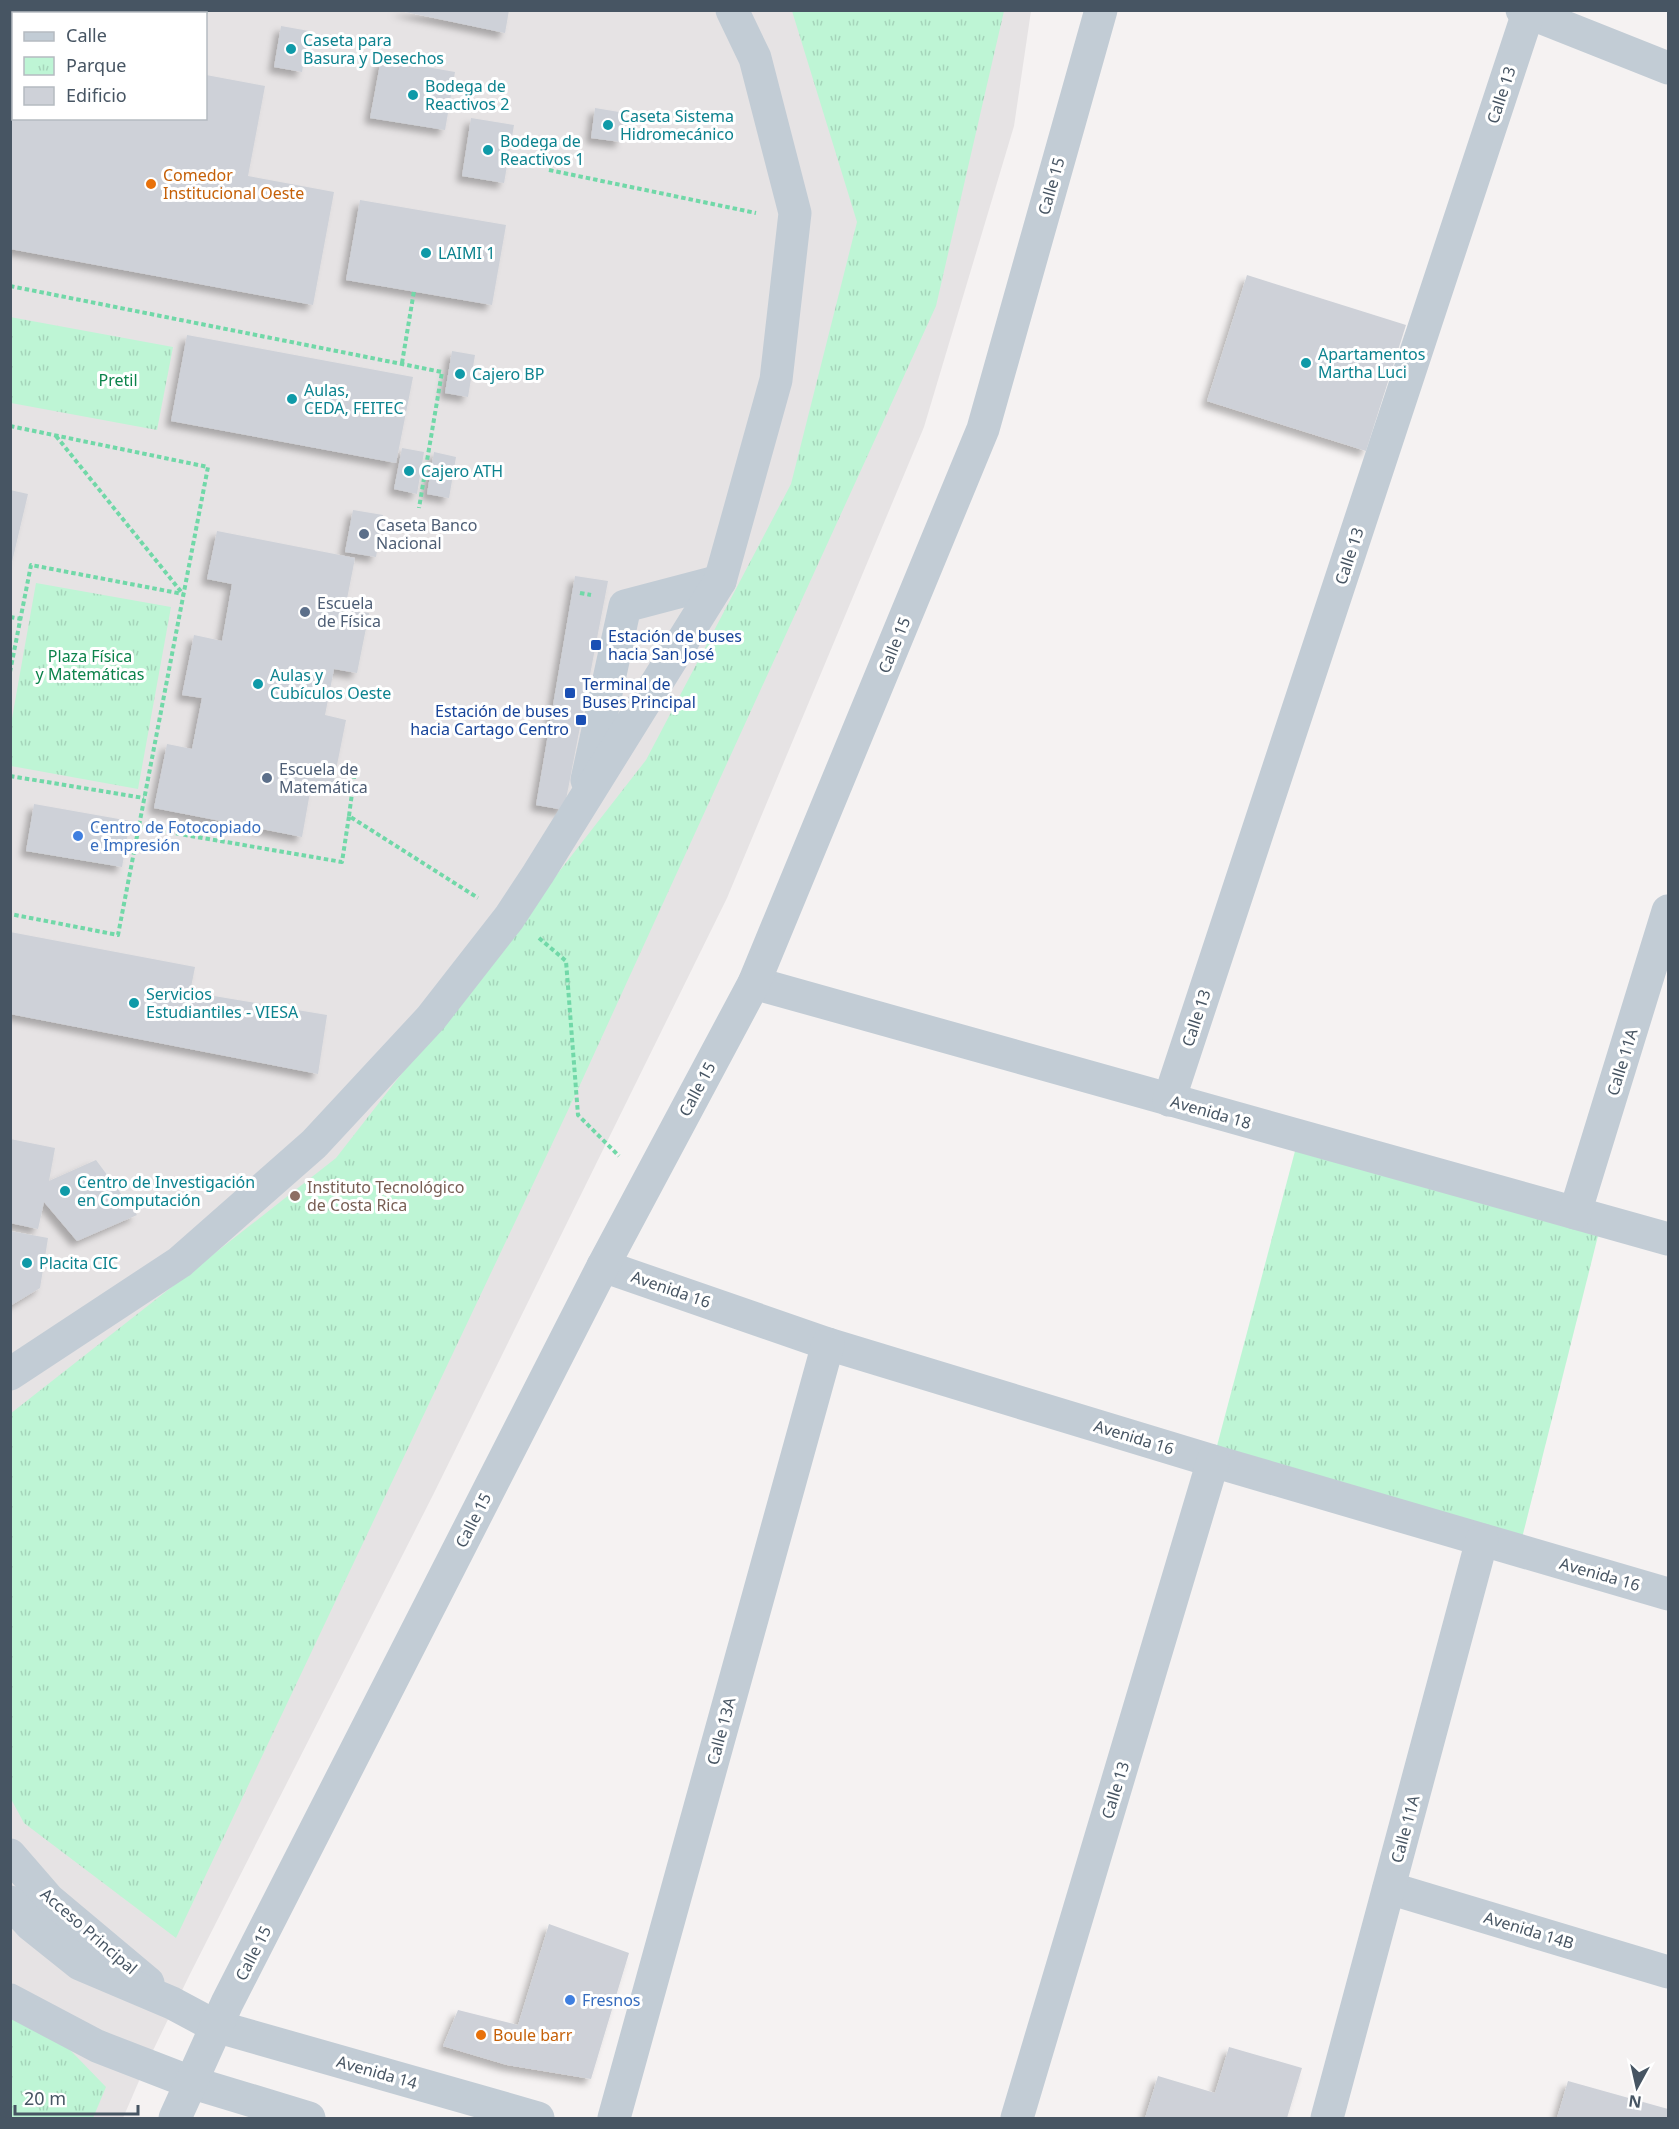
<svg xmlns="http://www.w3.org/2000/svg" width="1679" height="2129" viewBox="0 0 1679 2129" font-family="'Noto Sans',sans-serif">
	<style>
		.education { fill: #e6e3e4; fill-rule: evenodd }
		.park { fill: url(#park-tufts) }
		.building { fill: #ced1d8; filter: url(#shadow) }
		.lines { fill: none; stroke-linecap: round; stroke-linejoin: round }
		.path { stroke: #71d8a8; stroke-width: 4; stroke-dasharray: 4.5 3; stroke-linecap: butt }
		.minor { stroke: #c2ccd5; stroke-width: 33 }
		.culture-dot { fill: #0f9aa8; stroke: #fff; stroke-width: 2 }
		.food-dot { fill: #e8710a; stroke: #fff; stroke-width: 2 }
		.service-dot { fill: #5c6f8a; stroke: #fff; stroke-width: 2 }
		.transit-dot { fill: #1a4fb4; stroke: #fff; stroke-width: 2 }
		.shop-dot { fill: #3f7fe0; stroke: #fff; stroke-width: 2 }
		.education-dot { fill: #8d6e63; stroke: #fff; stroke-width: 2 }
		.labels { text-anchor: middle; stroke-width: 6; stroke-linejoin: round; paint-order: stroke }
		.culture-label { font-size: 16px; fill: #0d838f; stroke: #fff; text-anchor: start }
		.street-label { font-size: 16px; fill: #475563; stroke: #fff }
		.food-label { font-size: 16px; fill: #c56008; stroke: #fff; text-anchor: start }
		.park-label { font-size: 16px; fill: #0c834b; stroke: #fff }
		.service-label { font-size: 16px; fill: #4e5e75; stroke: #fff; text-anchor: start }
		.transit-label { font-size: 16px; fill: #164399; stroke: #fff; text-anchor: start }
		.shop-label { font-size: 16px; fill: #366cbe; stroke: #fff; text-anchor: start }
		.education-label { font-size: 16px; fill: #785e54; stroke: #fff; text-anchor: start }
	</style>
	<defs>
		<pattern id="park-tufts" width="24" height="20" patternUnits="userSpaceOnUse" patternTransform="scale(1.5)"><rect width="24" height="20" fill="#bef5d5"/><path d="M3 7l-1-3M5 7V3M7 7l1-3M15 17l-1-3M17 17v-4M19 17l1-3" fill="none" stroke="#a5d4ba"/></pattern>
		<filter id="shadow"><feDropShadow dx="-5.5" dy="5.5" stdDeviation="3" flood-color="#0004"/></filter>
	</defs>
	<rect width="100%" height="100%" fill="#f5f2f2"/>
	<!-- education -->
	<path class="education" d="M11 11H1031L1014 126 924 427 727 898 433 1495 189 1976 145 2067 123 2118H11ZM14 14H206V118H14Z"/>
	<!-- park -->
	<g class="park">
		<polygon points="792,11 1004,11 936,306 579,1087 176,1938 24,1823 11,1799 10,1414 336,1158 646,760 791,484 857,222"/>
		<polygon points="10,317 173,347 157,430 11,403"/>
		<polygon points="36,583 171,607 138,789 11,766 11,724"/>
		<polygon points="1299,1136 1602,1220 1519,1550 1213,1461"/>
		<polygon points="10,1988 106,2087 93,2118 11,2118"/>
	</g>
	<!-- building -->
	<g class="building">
		<polygon points="396,10 509,10 505,33"/>
		<polygon points="281,26 309,31 302,72 274,67"/>
		<polygon points="381,59 455,72 445,130 370,118"/>
		<polygon points="12,75 14,118 206,118 206,75 265,86 248,176 334,192 313,305 10,249 10,85"/>
		<polygon points="595,108 625,113 621,142 591,138"/>
		<polygon points="471,118 514,125 504,183 462,176"/>
		<polygon points="360,200 506,225 492,305 346,280"/>
		<polygon points="1247,275 1406,325 1366,451 1207,401"/>
		<polygon points="187,335 413,377 396,463 171,421"/>
		<polygon points="452,351 475,355 468,397 445,393"/>
		<polygon points="402,448 424,452 417,494 394,489"/>
		<polygon points="434,452 456,457 449,498 427,494"/>
		<polygon points="10,490 28,494 11,566 10,566"/>
		<polygon points="353,510 383,515 376,557 345,552"/>
		<polygon points="217,531 355,558 345,609 369,613 357,673 334,669 325,715 346,720 333,785 312,781 302,837 154,808 167,744 192,749 202,698 182,695 194,635 222,641 232,584 207,579"/>
		<polygon points="575,576 608,581 564,810 536,805"/>
		<polygon points="34,804 130,821 122,867 26,851"/>
		<polygon points="10,932 195,967 190,992 327,1015 318,1074 10,1014"/>
		<polygon points="10,1139 55,1148 49,1181 96,1160 137,1215 77,1241 44,1202 38,1229 10,1223"/>
		<polygon points="10,1231 48,1238 40,1288 10,1306"/>
		<polygon points="549,1924 629,1953 591,2079 507,2065 443,2046 458,2010 518,2025"/>
		<polygon points="1229,2047 1302,2068 1287,2118 1145,2118 1158,2076 1215,2093"/>
		<polygon points="1568,2081 1668,2109 1668,2118 1557,2118"/>
	</g>
	<g class="lines">
		<!-- path -->
		<g class="path">
			<polyline points="48,10 64,14"/>
			<polyline points="178,14 178,10"/>
			<polyline points="205,14 206,10"/>
			<polyline points="549,170 756,213"/>
			<polyline points="10,286 442,372 419,508"/>
			<polyline points="402,363 414,291"/>
			<polyline points="10,426 208,467 118,935 10,914"/>
			<polyline points="56,436 183,594"/>
			<polyline points="580,593 591,595"/>
			<polyline points="10,617 21,619"/>
			<polyline points="10,672 31,565 183,594"/>
			<polyline points="10,776 144,798"/>
			<polyline points="349,816 355,770"/>
			<polyline points="139,827 342,862 349,816 478,898"/>
			<polyline points="539,938 566,961 578,1115 619,1156"/>
		</g>
		<!-- minor -->
		<g class="minor">
			<polyline points="1522,10 1668,68"/>
			<polyline points="587,780 625,606 720,581"/>
			<polyline points="754,983 1668,1239"/>
			<polyline points="1169,1100 1528,13"/>
			<polyline points="1575,1213 1668,911"/>
			<polyline points="603,1266 828,1344 1213,1461 1668,1594"/>
			<polyline points="10,1374 180,1262 314,1144 431,1018 509,918 538,874 720,581 776,380 795,213 755,58 732,10"/>
			<polyline points="10,1855 49,1900 148,1983"/>
			<polyline points="1389,1888 1668,1972"/>
			<polyline points="10,1902 30,1924 80,1964 172,2003 215,2026 538,2118"/>
			<polyline points="10,2000 97,2046 190,2082 309,2118"/>
			<polyline points="175,2118 227,2003 603,1266 754,983 983,429 1101,10"/>
			<polyline points="614,2118 828,1344"/>
			<polyline points="1017,2118 1213,1461"/>
			<polyline points="1327,2118 1482,1540"/>
		</g>
	</g>
	<!-- markers -->
	<g class="culture-dot">
		<circle cx="291" cy="49" r="6"/>
		<circle cx="413" cy="95" r="6"/>
		<circle cx="608" cy="125" r="6"/>
		<circle cx="488" cy="150" r="6"/>
		<circle cx="426" cy="253" r="6"/>
		<circle cx="1306" cy="363" r="6"/>
		<circle cx="460" cy="374" r="6"/>
		<circle cx="292" cy="399" r="6"/>
		<circle cx="409" cy="471" r="6"/>
		<circle cx="258" cy="684" r="6"/>
		<circle cx="134" cy="1003" r="6"/>
		<circle cx="65" cy="1191" r="6"/>
		<circle cx="27" cy="1263" r="6"/>
	</g>
	<g class="food-dot">
		<circle cx="151" cy="184" r="6"/>
		<circle cx="481" cy="2035" r="6"/>
	</g>
	<g class="service-dot">
		<circle cx="364" cy="534" r="6"/>
		<circle cx="305" cy="612" r="6"/>
		<circle cx="267" cy="778" r="6"/>
	</g>
	<g class="transit-dot">
		<rect x="590" y="639" width="12" height="12" rx="3"/>
		<rect x="564" y="687" width="12" height="12" rx="3"/>
		<rect x="575" y="714" width="12" height="12" rx="3"/>
	</g>
	<g class="shop-dot">
		<circle cx="78" cy="836" r="6"/>
		<circle cx="570" cy="2000" r="6"/>
	</g>
	<circle class="education-dot" cx="295" cy="1196" r="6"/>
	<g class="labels">
		<!-- culture labels -->
		<g class="culture-label">
			<text x="303" y="46">Caseta para<tspan x="303" dy="18">Basura y Desechos</tspan></text>
			<text x="425" y="92">Bodega de<tspan x="425" dy="18">Reactivos 2</tspan></text>
			<text x="620" y="122">Caseta Sistema<tspan x="620" dy="18">Hidromecánico</tspan></text>
			<text x="500" y="147">Bodega de<tspan x="500" dy="18">Reactivos 1</tspan></text>
			<text x="438" y="259">LAIMI 1</text>
			<text x="1318" y="360">Apartamentos<tspan x="1318" dy="18">Martha Luci</tspan></text>
			<text x="472" y="380">Cajero BP</text>
			<text x="304" y="396">Aulas,<tspan x="304" dy="18">CEDA, FEITEC</tspan></text>
			<text x="421" y="477">Cajero ATH</text>
			<text x="270" y="681">Aulas y<tspan x="270" dy="18">Cubículos Oeste</tspan></text>
			<text x="146" y="1000">Servicios<tspan x="146" dy="18">Estudiantiles - VIESA</tspan></text>
			<text x="77" y="1188">Centro de Investigación<tspan x="77" dy="18">en Computación</tspan></text>
			<text x="39" y="1269">Placita CIC</text>
		</g>
		<!-- street labels -->
		<g class="street-label">
			<text transform="translate(1501 95) rotate(-72)" y="6">Calle 13</text>
			<text transform="translate(1051 186) rotate(-74)" y="6">Calle 15</text>
			<text transform="translate(1349 556) rotate(-72)" y="6">Calle 13</text>
			<text transform="translate(894 645) rotate(-68)" y="6">Calle 15</text>
			<text transform="translate(1196 1018) rotate(-72)" y="6">Calle 13</text>
			<text transform="translate(1622 1062) rotate(-73)" y="6">Calle 11A</text>
			<text transform="translate(697 1089) rotate(-62)" y="6">Calle 15</text>
			<text transform="translate(1211 1112) rotate(16)" y="6">Avenida 18</text>
			<text transform="translate(671 1289) rotate(19)" y="6">Avenida 16</text>
			<text transform="translate(1134 1437) rotate(17)" y="6">Avenida 16</text>
			<text transform="translate(473 1520) rotate(-63)" y="6">Calle 15</text>
			<text transform="translate(1600 1574) rotate(16)" y="6">Avenida 16</text>
			<text transform="translate(721 1731) rotate(-75)" y="6">Calle 13A</text>
			<text transform="translate(1115 1790) rotate(-73)" y="6">Calle 13</text>
			<text transform="translate(1405 1829) rotate(-75)" y="6">Calle 11A</text>
			<text transform="translate(1529 1930) rotate(17)" y="6">Avenida 14B</text>
			<text transform="translate(89 1931) rotate(41)" y="6">Acceso Principal</text>
			<text transform="translate(253 1953) rotate(-63)" y="6">Calle 15</text>
			<text transform="translate(377 2072) rotate(16)" y="6">Avenida 14</text>
		</g>
		<!-- food labels -->
		<g class="food-label">
			<text x="163" y="181">Comedor<tspan x="163" dy="18">Institucional Oeste</tspan></text>
			<text x="493" y="2041">Boule barr</text>
		</g>
		<!-- park labels -->
		<g class="park-label">
			<text x="118" y="386">Pretil</text>
			<text x="90" y="662">Plaza Física<tspan x="90" dy="18">y Matemáticas</tspan></text>
		</g>
		<!-- service labels -->
		<g class="service-label">
			<text x="376" y="531">Caseta Banco<tspan x="376" dy="18">Nacional</tspan></text>
			<text x="317" y="609">Escuela<tspan x="317" dy="18">de Física</tspan></text>
			<text x="279" y="775">Escuela de<tspan x="279" dy="18">Matemática</tspan></text>
		</g>
		<!-- transit labels -->
		<g class="transit-label">
			<text x="608" y="642">Estación de buses<tspan x="608" dy="18">hacia San José</tspan></text>
			<text x="582" y="690">Terminal de<tspan x="582" dy="18">Buses Principal</tspan></text>
			<text x="569" y="717" text-anchor="end">Estación de buses<tspan x="569" dy="18">hacia Cartago Centro</tspan></text>
		</g>
		<!-- shop labels -->
		<g class="shop-label">
			<text x="90" y="833">Centro de Fotocopiado<tspan x="90" dy="18">e Impresión</tspan></text>
			<text x="582" y="2006">Fresnos</text>
		</g>
		<!-- education labels -->
		<g class="education-label">
			<text x="307" y="1193">Instituto Tecnológico<tspan x="307" dy="18">de Costa Rica</tspan></text>
		</g>
	</g>
	<!-- border -->
	<rect width="1679" height="2129" fill="none" stroke="#475563" stroke-width="24"/>
	<!-- legend -->
	<rect x="12" y="12" width="195" height="108" fill="#ffffff" stroke="#b5bbc1" stroke-width="1.5"/>
	<rect x="24" y="32" width="30" height="9" fill="#c2ccd5" stroke="#b5bbc1" stroke-width="1.5"/>
	<text x="66" y="42" font-size="18" fill="#475563">Calle</text>
	<rect x="24" y="57" width="30" height="18" fill="url(#park-tufts)" stroke="#b5bbc1" stroke-width="1.5"/>
	<text x="66" y="72" font-size="18" fill="#475563">Parque</text>
	<rect x="24" y="87" width="30" height="18" fill="#ced1d8" stroke="#b5bbc1" stroke-width="1.5"/>
	<text x="66" y="102" font-size="18" fill="#475563">Edificio</text>
	<!-- north arrow -->
	<g transform="translate(1637 2087) rotate(188)" stroke="#ffffff" stroke-width="4.5" paint-order="stroke">
	<path d="M0-4.5L10 22L0 15L-10 22Z" fill="#475563"/>
	<text y="-9" font-size="16" font-weight="bold" text-anchor="middle" fill="#475563">N</text>
	</g>
	<!-- scale -->
	<path d="M15 2105v9h123v-9" fill="none" stroke="#475563" stroke-width="3"/>
	<text x="24" y="2105" font-size="18" fill="#475563" stroke="#ffffff" stroke-width="4.5" paint-order="stroke">20 m</text>
</svg>
